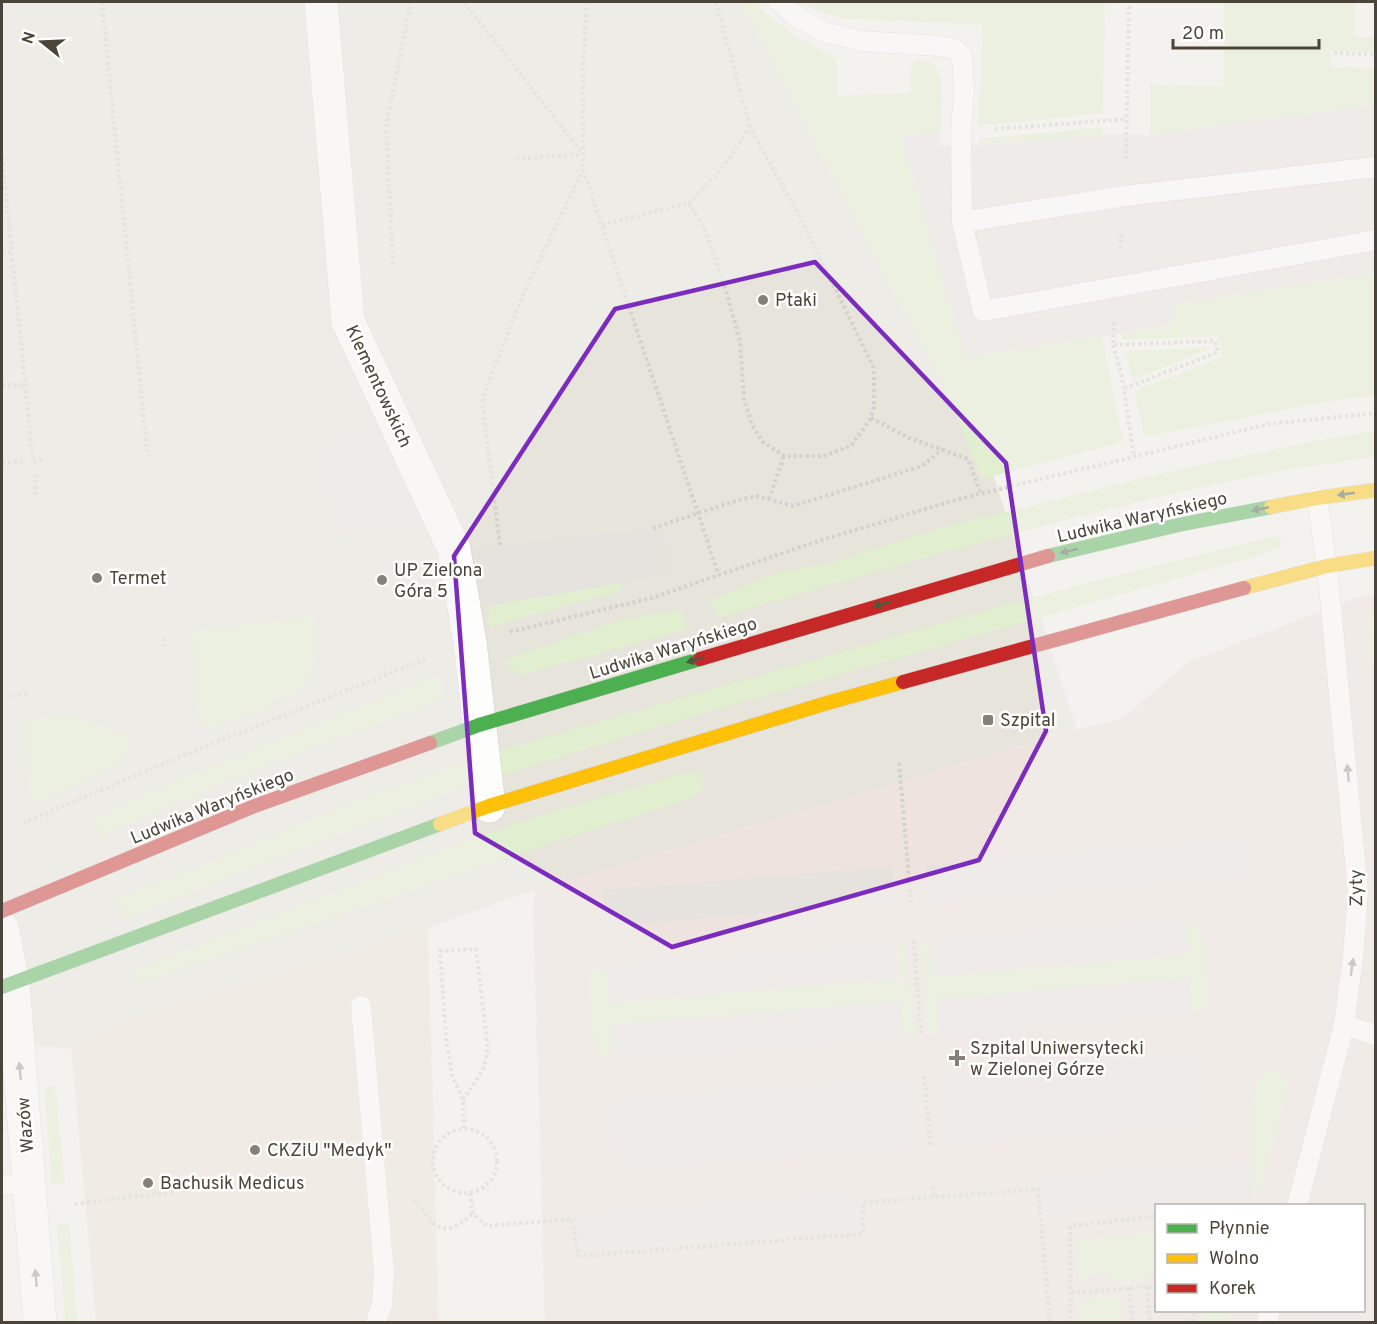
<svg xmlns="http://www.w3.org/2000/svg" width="1377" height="1324" viewBox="0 0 1377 1324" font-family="Overpass,sans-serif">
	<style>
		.residential { fill: #e7e4dc }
		.education { fill: #eae5da }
		.medical { fill: #eee3df; fill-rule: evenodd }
		.grass { fill: #e1eecf }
		.parking { fill: #e6e3df }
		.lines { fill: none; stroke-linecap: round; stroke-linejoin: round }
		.lane-casing { stroke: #d2d0cb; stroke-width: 21 }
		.street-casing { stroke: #d2d0cb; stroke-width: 34 }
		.fast-casing { stroke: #d3cfc5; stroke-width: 15 }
		.slow-casing { stroke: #d3cfc5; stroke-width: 15 }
		.jam-casing { stroke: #d3cfc5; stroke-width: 15 }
		.path { stroke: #d3d2cc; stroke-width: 4; stroke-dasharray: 3 3; stroke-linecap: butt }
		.lane { stroke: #fdfdfc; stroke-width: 20 }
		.street { stroke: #fdfdfc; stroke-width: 33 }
		.fast { stroke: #4caf50; stroke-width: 14 }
		.slow { stroke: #ffc107; stroke-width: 14 }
		.jam { stroke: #c62828; stroke-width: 14 }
		.oneway { fill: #4b593e }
		.oneway2 { fill: #9b9791 }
		.marked { fill: none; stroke: #7b2cbf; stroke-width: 4.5; stroke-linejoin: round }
		.poi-dot { fill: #868178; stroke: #fff; stroke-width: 2 }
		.labels { text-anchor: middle; stroke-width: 5; stroke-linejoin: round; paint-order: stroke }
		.poi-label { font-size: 18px; fill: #4b4439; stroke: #fff; text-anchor: start }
		.street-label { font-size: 18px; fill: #4b4439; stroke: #fff }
	</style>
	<rect width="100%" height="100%" fill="#f4f2ee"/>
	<!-- residential -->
	<polygon class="residential" points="2,2 741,2 925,350 993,475 1077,729 535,890 352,954 145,1015 71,1048 2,1045"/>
	<!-- education -->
	<polygon class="education" points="428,927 439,1322 96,1322 71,1048 145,1015 352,954"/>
	<!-- medical -->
	<path class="medical" d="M1375 595V1322H545L533 911 535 890 1077 729 1123 718 1188 662 1358 597ZM1156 1206H1364V1310H1156Z"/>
	<!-- grass -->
	<g class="grass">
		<path d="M741 2H755C781 28 802 41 835 58L837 63V96L910 93 911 68 914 62C950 47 941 114 940 131L901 137 965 358 1102 336 1123 442 982 479 948 394Z"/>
		<polygon points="799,2 1105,2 1103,113 978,126 983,24 846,19 826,14"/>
		<polygon points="1224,2 1356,2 1354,36 1375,37 1375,51 1331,51 1331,67 1375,68 1375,104 1150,135 1150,84 1224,87"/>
		<polygon points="1102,127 1102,135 979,145 979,139"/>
		<polygon points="1375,273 1375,395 1319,403 1144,437 1134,391 1222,357 1218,336 1123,340 1122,333 1173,325 1172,305"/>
		<polygon points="1207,347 1207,350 1132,380 1126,351"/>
		<path d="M1375 431V457C1337 463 1297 467 1259 475 1076 513 897 565 718 618L710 600 776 573 830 563 941 528 1167 472 1304 443Z"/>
		<polygon points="1274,536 1282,540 1280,548 1261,555 701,714 460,788 231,876 126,919 118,898 217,860 354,802 501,750 977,613 1090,582"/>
		<polygon points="620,583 623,587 620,591 490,627 488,612 492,605"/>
		<polygon points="679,610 683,612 687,629 526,674 514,671 502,661 623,619"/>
		<path d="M1375 610V680C1373 662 1362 625 1375 610Z"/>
		<path d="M314 617C317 638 317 663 305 682 301 688 293 693 287 697L282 696 268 701 269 707 207 729 198 712 193 631Z"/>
		<polygon points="437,677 442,679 442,699 239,776 101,836 94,819 144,795 369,703"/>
		<polygon points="70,715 124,734 129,741 125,753 118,763 63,791 31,803 26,720"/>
		<polygon points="692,771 700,775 705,783 700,793 691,798 524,852 138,983 135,982 134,973 141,968 482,835 565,808"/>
		<polygon points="1188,923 1195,924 1203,932 1208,998 1205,1007 1200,1011 1192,1009 1189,977 936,999 939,1031 929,1035 921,942 929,943 932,947 934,976 1188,955 1186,927"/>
		<polygon points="906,943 914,1036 909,1036 904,1032 901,1001 612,1024 613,1051 609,1057 604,1058 595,1049 590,984 590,976 595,970 599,969 607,974 610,1003 898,979 897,949 900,944"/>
		<path d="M1279 1072 1288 1083 1258 1198 1254 1199C1252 1159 1246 1112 1261 1074Z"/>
		<polygon points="55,1086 65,1184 52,1185 44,1087"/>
		<polygon points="69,1224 77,1322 65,1322 57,1225"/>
		<polygon points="1156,1232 1156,1269 1150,1270 1150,1278 1109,1280 1108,1272 1087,1274 1086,1280 1080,1281 1076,1241"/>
		<polygon points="1117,1297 1122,1300 1123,1322 1081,1322 1081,1304 1085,1299"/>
		<polygon points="1205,1311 1205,1310 1230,1311 1227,1322 1202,1322"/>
	</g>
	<!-- parking -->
	<g class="parking">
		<polygon points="1375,104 1375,273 1172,305 1173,325 965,358 901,137 940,131 940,146 979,145 1102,135 1150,135"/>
		<polygon points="400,432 441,521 336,531 327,438"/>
		<polygon points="653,528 664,536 670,575 492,605 481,601 469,548"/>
		<polygon points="1246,839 1246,875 928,902 925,866"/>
		<polygon points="892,867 895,903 605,926 602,890"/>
		<polygon points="1185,920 1188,955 934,977 931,941"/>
		<polygon points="896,943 899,979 609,1003 607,967"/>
		<polygon points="1189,977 1192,1013 938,1035 936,999"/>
		<polygon points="901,1001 904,1037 614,1060 612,1024"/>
		<polygon points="1196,1054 1201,1124 948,1144 942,1074"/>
		<polygon points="907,1078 912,1147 622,1169 618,1100"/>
		<polygon points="1252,1163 1254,1199 1045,1213 1042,1177"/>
		<polygon points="855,1193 857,1228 588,1249 585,1214"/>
		<polygon points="1322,1311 1322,1310 1354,1311 1350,1322 1319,1322"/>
	</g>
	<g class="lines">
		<defs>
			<g id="lane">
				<polyline points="779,2 793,14 824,32 861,41 939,46 955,49 962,56 964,91 961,132 962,222"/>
				<polyline points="1376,167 1125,196 962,222 983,311 1376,240"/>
				<polyline points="361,1006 384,1272 382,1305 376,1322"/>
				<polyline points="1344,1025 1376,1035"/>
				<polyline points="2,1185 30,1183"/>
				<polyline points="1297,1206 1344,1025 1353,957 1358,892 1327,566 1317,498"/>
				<polyline points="1267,1322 1270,1310"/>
			</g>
			<g id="street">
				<polyline points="321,2 348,321 454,549 470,642 489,806"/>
				<polyline points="2,928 13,983 40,1322"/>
			</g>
			<g id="fast">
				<polyline points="1048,556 1178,525 1271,507"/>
				<polyline points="430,743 479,725 700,659"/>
				<polyline points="2,987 440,824"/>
			</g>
			<g id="slow">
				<polyline points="1271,507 1317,498 1376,490"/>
				<polyline points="1244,588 1327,566 1376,558"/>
				<polyline points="440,824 489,806 827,703 903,682"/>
			</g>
			<g id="jam">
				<polyline points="700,659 1048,556"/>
				<polyline points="903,682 1244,588"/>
				<polyline points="2,911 252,807 430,743"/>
			</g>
		</defs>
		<!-- lane casing -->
		<use href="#lane" class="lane-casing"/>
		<!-- street casing -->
		<use href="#street" class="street-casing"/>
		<!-- fast casing -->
		<use href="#fast" class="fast-casing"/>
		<!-- slow casing -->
		<use href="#slow" class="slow-casing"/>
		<!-- jam casing -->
		<use href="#jam" class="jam-casing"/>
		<!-- path -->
		<g class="path">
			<polyline points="102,2 147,452"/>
			<polyline points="464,2 583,154"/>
			<polyline points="587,2 583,70 583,169 719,576"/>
			<polyline points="716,2 750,127"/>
			<polyline points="1334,53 1376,54"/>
			<polyline points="995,129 1127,119"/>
			<polyline points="2,157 33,461 44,460"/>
			<polyline points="516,159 582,154"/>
			<polyline points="1126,159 1129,2"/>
			<polyline points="602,225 689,203 704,228 726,291 740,341 744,399 753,427 763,442 784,456 823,456 851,446 871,418 874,407 874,368 804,225 750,127 722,169 689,203"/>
			<polyline points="1120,249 1122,233"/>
			<polyline points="2,253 11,252"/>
			<polyline points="393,265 386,125 411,2"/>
			<polyline points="1114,322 1113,345 1215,341 1218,352 1123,389"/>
			<polyline points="1113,345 1122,377 1134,457"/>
			<polyline points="2,386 25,385"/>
			<polyline points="871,418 909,438 968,459 981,494"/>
			<polyline points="2,463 24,461"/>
			<polyline points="35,474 35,497"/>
			<polyline points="769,499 784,456"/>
			<polyline points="653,528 742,499 756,496 793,506 922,466 943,449"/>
			<polyline points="500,545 482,399 526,288 583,170"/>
			<polyline points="510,632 655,597 812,543 959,499 1269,424 1376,413"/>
			<polyline points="164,638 165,646"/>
			<polyline points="12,696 30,693"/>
			<polyline points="899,763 911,902"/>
			<polyline points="23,823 182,756 428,658"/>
			<polyline points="914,941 921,1036"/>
			<polyline points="924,1076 931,1147"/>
			<polyline points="463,1100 483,1070 488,1049 476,949 440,951 446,1037 452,1075 463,1100 464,1129"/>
			<circle cx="465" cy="1161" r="32"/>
			<polyline points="933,1187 934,1197"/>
			<polyline points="470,1193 473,1214 487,1226 572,1219 578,1256 863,1234 863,1203 1038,1189 1050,1322"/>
			<path d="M413 1200C419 1204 422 1209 426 1214 443 1238 454 1228 473 1214"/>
			<polyline points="75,1204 196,1189"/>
			<polyline points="1129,1287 1132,1322"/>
			<polyline points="1147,1287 1150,1322"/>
			<polyline points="1071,1293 1156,1286"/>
			<polyline points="1068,1322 1071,1322 1070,1226 1156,1216"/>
			<polyline points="1192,1322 1195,1310"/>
		</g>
		<!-- lane -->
		<use href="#lane" class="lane"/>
		<!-- street -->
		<use href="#street" class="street"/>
		<!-- fast -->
		<use href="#fast" class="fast"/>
		<!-- slow -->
		<use href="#slow" class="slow"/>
		<!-- jam -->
		<use href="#jam" class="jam"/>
	</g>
	<!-- one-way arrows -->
	<defs><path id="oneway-solid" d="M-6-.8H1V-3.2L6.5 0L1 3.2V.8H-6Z" transform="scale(1.5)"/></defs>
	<g class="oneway">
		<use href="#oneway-solid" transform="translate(1346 494) rotate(172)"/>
		<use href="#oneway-solid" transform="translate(1260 509) rotate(169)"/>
		<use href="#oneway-solid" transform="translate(1069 551) rotate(166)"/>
		<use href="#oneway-solid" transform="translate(882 604) rotate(164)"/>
		<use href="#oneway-solid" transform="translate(695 660) rotate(163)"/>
	</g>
	<g class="oneway2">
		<use href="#oneway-solid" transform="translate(1348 773) rotate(-95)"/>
		<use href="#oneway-solid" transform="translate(1352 967) rotate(-83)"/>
		<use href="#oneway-solid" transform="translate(20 1071) rotate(-95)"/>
		<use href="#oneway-solid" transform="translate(36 1278) rotate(-95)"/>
	</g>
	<!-- marked area -->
	<path d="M0 0H1377V1324H0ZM815 262 1006 463 1046 731 979 860 672 947 475 833 454 556 615 309Z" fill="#f4f2ee" fill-opacity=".55" fill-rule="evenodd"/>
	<path class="marked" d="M815 262 1006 463 1046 731 979 860 672 947 475 833 454 556 615 309Z"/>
	<!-- markers -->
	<g class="poi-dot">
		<circle cx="763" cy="300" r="6"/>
		<circle cx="97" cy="578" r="6"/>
		<circle cx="382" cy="580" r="6"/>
		<rect x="982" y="714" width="12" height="12" rx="3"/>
		<path d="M954 1049h6v6h6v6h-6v6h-6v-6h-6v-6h6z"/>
		<circle cx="255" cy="1150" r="6"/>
		<circle cx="148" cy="1183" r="6"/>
	</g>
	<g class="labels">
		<!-- poi labels -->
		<g class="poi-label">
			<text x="775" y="306">Ptaki</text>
			<text x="394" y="576">UP Zielona<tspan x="394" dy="21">Góra 5</tspan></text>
			<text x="109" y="584">Termet</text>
			<text x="1000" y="726">Szpital</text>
			<text x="970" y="1054">Szpital Uniwersytecki<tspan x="970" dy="21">w Zielonej Górze</tspan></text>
			<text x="267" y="1156">CKZiU "Medyk"</text>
			<text x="160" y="1189">Bachusik Medicus</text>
		</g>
		<!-- street labels -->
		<g class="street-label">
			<text transform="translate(379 386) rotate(65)" y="6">Klementowskich</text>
			<text transform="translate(1142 517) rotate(-13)" y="6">Ludwika Waryńskiego</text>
			<text transform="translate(673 648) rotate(-17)" y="6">Ludwika Waryńskiego</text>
			<text transform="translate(212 806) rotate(-22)" y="6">Ludwika Waryńskiego</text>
			<text transform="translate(1356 888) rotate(-91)" y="6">Zyty</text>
			<text transform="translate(25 1125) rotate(-95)" y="6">Wazów</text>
		</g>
	</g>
	<!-- border -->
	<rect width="1377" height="1324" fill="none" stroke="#4b4439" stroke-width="6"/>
	<!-- legend -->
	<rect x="1155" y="1204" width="210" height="108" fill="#ffffff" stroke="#b7b4b0" stroke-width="1.5"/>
	<rect x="1167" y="1224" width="30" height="9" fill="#4caf50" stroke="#b7b4b0" stroke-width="1.5"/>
	<text x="1209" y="1234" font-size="18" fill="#4b4439">Płynnie</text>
	<rect x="1167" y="1254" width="30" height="9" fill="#ffc107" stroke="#b7b4b0" stroke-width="1.5"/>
	<text x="1209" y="1264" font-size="18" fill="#4b4439">Wolno</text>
	<rect x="1167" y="1284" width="30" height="9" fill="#c62828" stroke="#b7b4b0" stroke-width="1.5"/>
	<text x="1209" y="1294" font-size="18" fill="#4b4439">Korek</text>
	<!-- north arrow -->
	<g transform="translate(42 42) rotate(288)" stroke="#ffffff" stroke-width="4.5" paint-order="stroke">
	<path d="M0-4.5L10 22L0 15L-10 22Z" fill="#4b4439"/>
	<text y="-9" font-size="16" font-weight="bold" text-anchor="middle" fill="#4b4439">N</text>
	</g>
	<!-- scale -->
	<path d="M1173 39v9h146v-9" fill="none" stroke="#4b4439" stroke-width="3"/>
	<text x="1182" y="39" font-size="18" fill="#4b4439" stroke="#ffffff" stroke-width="4.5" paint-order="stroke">20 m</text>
</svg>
